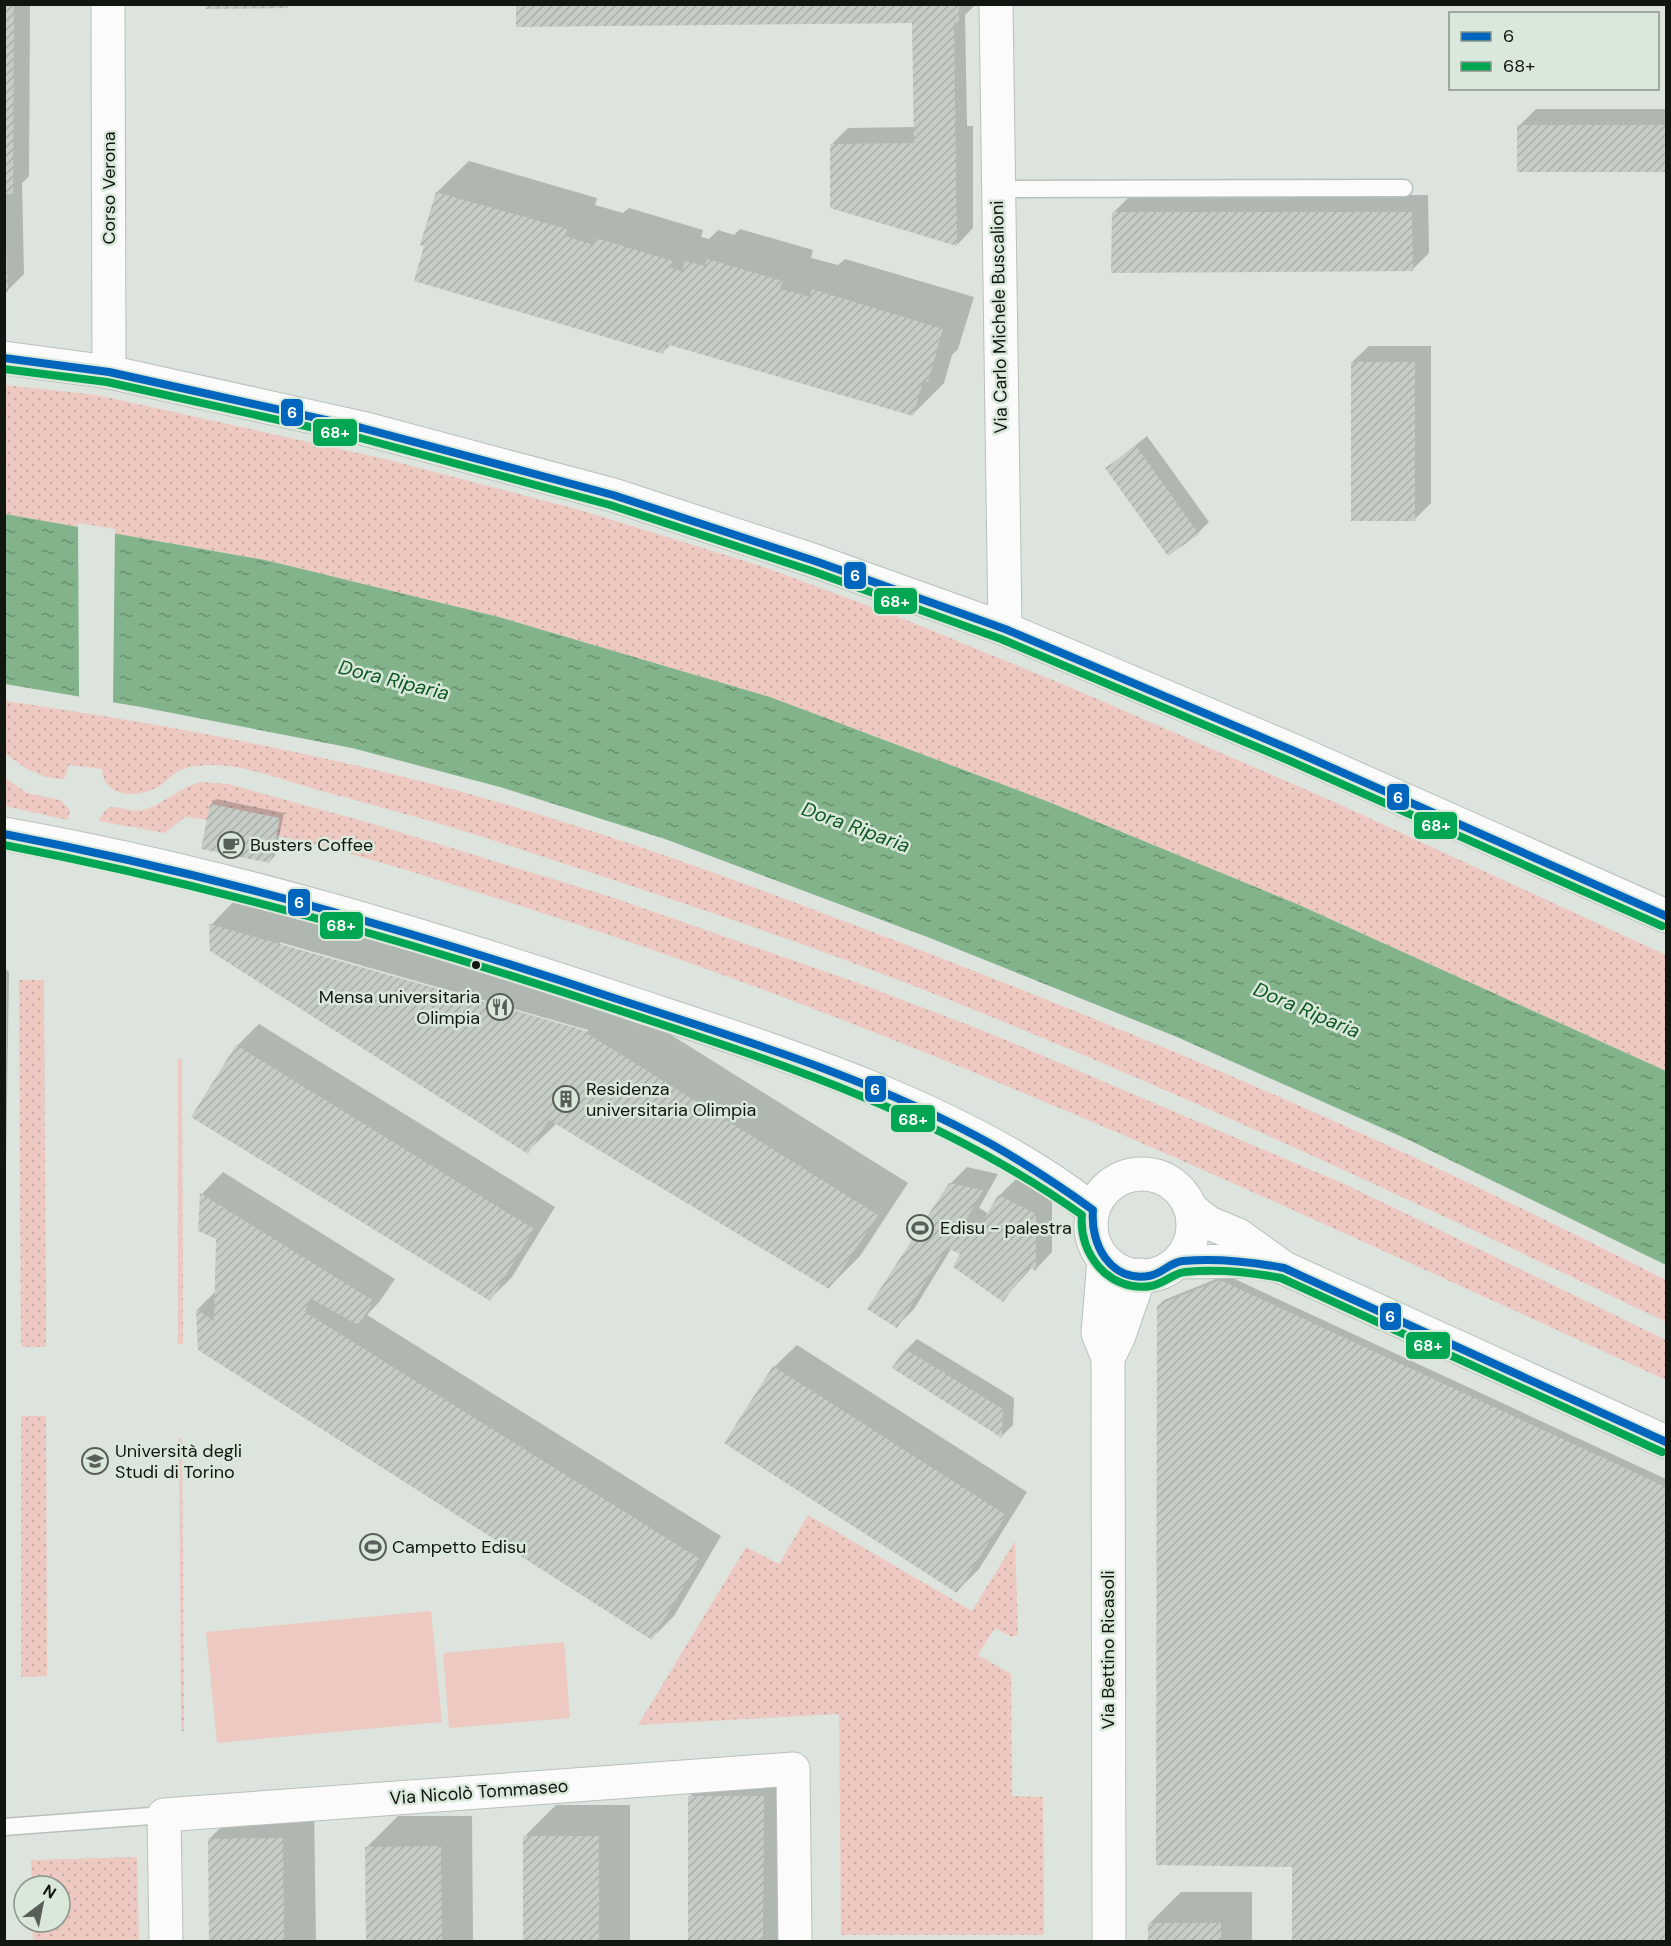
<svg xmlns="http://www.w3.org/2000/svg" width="1671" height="1946" viewBox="0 0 1671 1946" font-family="'DM Sans',sans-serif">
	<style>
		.green { fill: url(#green-dots) }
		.pitch { fill: #edc9c2 }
		.water { fill: url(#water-ripples) }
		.pier { fill: #dce4dd }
		.shadow { fill: #0003; fill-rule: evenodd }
		.building { fill: url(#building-hatch) }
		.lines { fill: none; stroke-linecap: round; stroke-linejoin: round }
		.service-casing { stroke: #bac0bb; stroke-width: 19 }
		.minor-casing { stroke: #bac0bb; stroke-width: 35 }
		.tertiary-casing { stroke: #bac0bb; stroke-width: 35 }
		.service { stroke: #fafbfa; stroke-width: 16 }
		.minor { stroke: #fafbfa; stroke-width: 33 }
		.tertiary { stroke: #fafbfa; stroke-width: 33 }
		.bus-1-casing { stroke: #d9e8da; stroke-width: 12 }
		.bus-2-casing { stroke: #d9e8da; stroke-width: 12 }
		.bus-1 { stroke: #0065bd; stroke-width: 8 }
		.bus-2 { stroke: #00a651; stroke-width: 8 }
		.bus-dot { fill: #111611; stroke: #d9e8da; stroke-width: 2 }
		.labels { text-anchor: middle; stroke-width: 5; stroke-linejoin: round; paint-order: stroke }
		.street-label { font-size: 18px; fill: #111611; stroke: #d9e8da }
		.poi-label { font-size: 18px; fill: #111611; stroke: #d9e8da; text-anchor: start }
		.water-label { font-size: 20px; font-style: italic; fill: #0e5822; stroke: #d9e8da }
		.line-badge { stroke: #d9e8da; stroke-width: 2 }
		.badge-label { font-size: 16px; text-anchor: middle; font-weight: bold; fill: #fff }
	</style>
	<defs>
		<pattern id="green-dots" width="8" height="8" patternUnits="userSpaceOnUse" patternTransform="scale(1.5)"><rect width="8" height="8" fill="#edc9c2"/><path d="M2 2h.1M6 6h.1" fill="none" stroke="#caaca6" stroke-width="1.8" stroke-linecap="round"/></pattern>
		<pattern id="water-ripples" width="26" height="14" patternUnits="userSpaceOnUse" patternTransform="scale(1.5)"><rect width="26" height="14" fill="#82b38a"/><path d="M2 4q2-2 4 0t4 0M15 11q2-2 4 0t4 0" fill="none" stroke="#69916f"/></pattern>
		<pattern id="building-hatch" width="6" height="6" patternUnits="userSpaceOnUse" patternTransform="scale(1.5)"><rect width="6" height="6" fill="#c6ccc6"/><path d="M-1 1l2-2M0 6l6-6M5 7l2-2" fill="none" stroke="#a9aea9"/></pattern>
	</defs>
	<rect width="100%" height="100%" fill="#dce4dd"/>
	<!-- green -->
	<g class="green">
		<polygon points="4,385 97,395 385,459 580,510 764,567 904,619 1074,689 1332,801 1666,955 1666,1071 1297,904 1049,802 770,697 499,617 265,560 5,514"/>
		<path d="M5 701C151 722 297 749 440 786 618 833 790 900 961 966 1202 1059 1437 1163 1666 1280V1322C1431 1209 1195 1098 952 1001 799 939 642 890 486 838 429 820 371 804 314 789 282 780 248 766 215 765 204 765 191 766 181 770 173 773 168 781 161 785 140 799 104 799 102 769L69 765 64 779C40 779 24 768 5 753Z"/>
		<polygon points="4,777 27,793 60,800 70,810 68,820 5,806"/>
		<path d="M202 782 228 784 377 825 611 897 855 982 987 1032 1349 1186 1666 1340V1380C1292 1209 917 1032 524 907 438 880 352 851 263 833 237 827 212 819 185 817L165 833 99 821C109 795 122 814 142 810 164 805 180 786 202 782Z"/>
		<polygon points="44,980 46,1347 21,1347 19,980"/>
		<polygon points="182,1058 183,1344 178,1344 178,1060"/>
		<polygon points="21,1416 46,1416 47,1676 21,1677"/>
		<polygon points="182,1437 184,1731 181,1731 179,1438"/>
		<polygon points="808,1515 972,1611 1015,1541 1018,1635 1012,1637 995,1628 978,1655 1011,1674 1012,1796 1043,1797 1044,1935 841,1935 839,1714 638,1725 746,1547 779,1564"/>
		<polygon points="137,1857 139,1941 33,1941 32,1922 60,1922 60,1886 32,1886 31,1860"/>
	</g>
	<!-- pitch -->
	<g class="pitch">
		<polygon points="431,1611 442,1722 217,1743 206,1632"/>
		<polygon points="564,1642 570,1718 449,1728 443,1653"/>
	</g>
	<!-- water -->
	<polygon class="water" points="5,514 265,560 499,617 770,697 1049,802 1297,904 1666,1071 1666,1265 1409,1140 1177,1037 930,938 665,839 500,787 352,748 141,707 5,684"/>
	<!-- pier -->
	<polygon class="pier" points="78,523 115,529 113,705 79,699"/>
	<!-- shadow -->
	<g class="shadow">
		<polygon points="4,4 30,4 29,176 22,183 24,274 7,291 4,291"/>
		<polygon points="207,4 289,4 207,7"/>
		<polygon points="517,4 976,4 965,15 967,126 973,126 973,228 957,245 831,145 848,128 915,127 914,22"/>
		<polygon points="1536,109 1666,109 1666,171 1519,171 1519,126"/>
		<polygon points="469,161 597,198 595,205 623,213 629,208 703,230 701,237 709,239 718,230 734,235 740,229 813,250 811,258 838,265 845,259 974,297 958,349 952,355 944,383 912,415 671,344 662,353 421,244 437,192"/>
		<polygon points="1428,195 1429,253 1412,270 1113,213 1130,196"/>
		<polygon points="1369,346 1431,346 1431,503 1414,520 1352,362"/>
		<polygon points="1147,436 1209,522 1198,533 1107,468"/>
		<polygon points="216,799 284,813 275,856 270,861 211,804"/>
		<path d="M242 893 612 998 908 1183 860 1256 829 1287 557 1123 527 1152 211 925ZM279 942 588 1030 587 1032 283 947Z"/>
		<polygon points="4,965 9,973 4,1299"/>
		<polygon points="259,1024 555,1207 512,1277 490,1299 237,1046"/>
		<polygon points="967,1167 998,1174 979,1208 989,1214 999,1196 1016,1179 1052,1197 1052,1252 1036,1269 1032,1267 1003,1300 962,1253 951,1249 914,1309 897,1326 950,1184"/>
		<polygon points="223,1172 395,1279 380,1301 367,1315 721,1536 674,1616 652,1638 197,1310 216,1291 218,1238 200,1230 202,1194"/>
		<polygon points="1226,1275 1666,1479 1666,1942 1294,1942 1293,1865 1158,1306 1164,1300"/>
		<polygon points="917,1339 1014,1398 1013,1425 1002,1436 906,1350"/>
		<polygon points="797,1345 1027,1492 979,1569 957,1591 774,1367"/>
		<polygon points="721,1765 795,1766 794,1942 689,1942 689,1797"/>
		<polygon points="556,1805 630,1805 630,1942 525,1942 524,1837"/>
		<polygon points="314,1807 316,1942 210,1942 209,1839 241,1808"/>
		<polygon points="398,1816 472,1816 473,1942 367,1942 367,1847"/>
		<polygon points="1181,1892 1252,1892 1252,1942 1149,1942 1149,1924"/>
	</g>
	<!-- building -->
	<g class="building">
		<polygon points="4,4 14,4 13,194 4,194"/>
		<polygon points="516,4 959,4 959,23 954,23 957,246 830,208 830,144 914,143 912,23 516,27"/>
		<polygon points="206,5 288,5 288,8 206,9"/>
		<rect x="1517" y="125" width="149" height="47"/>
		<polygon points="436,192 567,229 565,236 594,245 596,238 673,261 670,268 682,271 685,261 705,266 707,259 783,281 780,289 810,297 812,289 943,329 928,382 923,381 913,416 666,344 663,354 414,281 424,246 420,245"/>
		<polygon points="1112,212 1412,212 1413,271 1111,273"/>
		<polygon points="4,243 6,243 8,292 4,292"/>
		<rect x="1351" y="362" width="64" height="159"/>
		<polygon points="1136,446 1199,534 1168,556 1105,468"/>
		<polygon points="210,804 280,818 270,863 201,849"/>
		<polygon points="209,924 580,1029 878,1215 829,1289 549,1120 528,1154 210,951"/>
		<polygon points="236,1045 534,1229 490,1301 191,1117"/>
		<polygon points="949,1183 983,1190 963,1225 976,1233 998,1195 1036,1214 1036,1271 1029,1267 1003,1302 953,1267 960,1254 947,1248 897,1328 867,1309"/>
		<polygon points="200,1193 374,1301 358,1325 310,1298 305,1312 700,1559 652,1640 198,1350 196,1309 214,1321 216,1239 198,1231"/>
		<polygon points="1220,1280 1666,1487 1666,1942 1292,1942 1292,1867 1156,1865 1157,1305"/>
		<polygon points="905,1349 1003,1409 1002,1438 892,1368"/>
		<polygon points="773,1366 1006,1515 957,1593 724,1443"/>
		<polygon points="688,1796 764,1796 763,1942 688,1942"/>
		<rect x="523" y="1836" width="76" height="106"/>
		<polygon points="283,1838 284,1942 209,1942 208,1839"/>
		<polygon points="441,1846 442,1942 366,1942 365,1847"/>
		<rect x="1148" y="1923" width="73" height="19"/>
	</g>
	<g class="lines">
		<defs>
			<g id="service">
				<polyline points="997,189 1404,188"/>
				<polyline points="4,1827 164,1815"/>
			</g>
			<g id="minor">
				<polyline points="108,4 109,372"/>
				<polyline points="996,4 1005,629"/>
				<polyline points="1104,1259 1098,1333 1108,1358 1109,1942"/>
				<polyline points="1108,1358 1118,1338 1140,1275"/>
				<polyline points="166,1942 164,1815 793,1769 795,1942"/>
			</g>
			<g id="tertiary">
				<polyline points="4,358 109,372 362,428 613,495 815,561 1005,629 1294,751 1666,916"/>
				<path d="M4 834C219 872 426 935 633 1004 785 1054 966 1110 1093 1210"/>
				<circle cx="1142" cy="1225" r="51"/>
				<polyline points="1191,1209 1209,1223 1238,1235 1284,1268 1666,1442"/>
				<polyline points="1178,1262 1248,1261 1277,1266"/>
			</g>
		</defs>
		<!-- service casing -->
		<use href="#service" class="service-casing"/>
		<!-- minor casing -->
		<use href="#minor" class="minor-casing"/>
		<!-- tertiary casing -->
		<use href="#tertiary" class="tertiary-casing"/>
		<!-- service -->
		<use href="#service" class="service"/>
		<!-- minor -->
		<use href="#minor" class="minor"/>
		<!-- tertiary -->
		<use href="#tertiary" class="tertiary"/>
		<defs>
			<g id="bus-1">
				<polyline points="4,358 109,372 362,428 613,495 815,561 1005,629 1294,751 1666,916"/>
				<path d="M4 834C213 874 415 932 617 999 743 1040 874 1079 991 1144 1026 1164 1060 1186 1093 1210 1090 1244 1110 1282 1149 1276 1162 1274 1170 1262 1183 1261 1216 1258 1252 1262 1284 1268L1666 1442"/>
			</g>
			<g id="bus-2">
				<polyline points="4,369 107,382 360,438 610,505 812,571 1001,639 1290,761 1662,926"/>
				<path d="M4 845C212 885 414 943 615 1009 780 1063 940 1114 1082 1215 1078 1254 1110 1293 1151 1286 1164 1284 1173 1273 1185 1272 1216 1269 1250 1272 1281 1278L1662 1452"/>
			</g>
		</defs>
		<!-- bus-1 casing -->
		<use href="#bus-1" class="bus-1-casing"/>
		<!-- bus-2 casing -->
		<use href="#bus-2" class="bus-2-casing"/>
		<!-- bus-1 -->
		<use href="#bus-1" class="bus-1"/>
		<!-- bus-2 -->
		<use href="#bus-2" class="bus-2"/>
	</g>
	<!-- icons -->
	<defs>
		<symbol id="cafe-ring" viewBox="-11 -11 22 22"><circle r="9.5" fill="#d9e8da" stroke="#585e58" stroke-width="1.5"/><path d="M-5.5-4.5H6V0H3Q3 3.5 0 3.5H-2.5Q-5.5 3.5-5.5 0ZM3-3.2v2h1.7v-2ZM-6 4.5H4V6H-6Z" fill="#585e58"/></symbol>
		<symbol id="restaurant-ring" viewBox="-11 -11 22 22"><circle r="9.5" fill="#d9e8da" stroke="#585e58" stroke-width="1.5"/><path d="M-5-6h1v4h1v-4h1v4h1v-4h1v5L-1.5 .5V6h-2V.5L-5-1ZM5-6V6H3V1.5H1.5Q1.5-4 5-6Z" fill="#585e58"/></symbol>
		<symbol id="building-ring" viewBox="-11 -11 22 22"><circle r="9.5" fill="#d9e8da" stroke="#585e58" stroke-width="1.5"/><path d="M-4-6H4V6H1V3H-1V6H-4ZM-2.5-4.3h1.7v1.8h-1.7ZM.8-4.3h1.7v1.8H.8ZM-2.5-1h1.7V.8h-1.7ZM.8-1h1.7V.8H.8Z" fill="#585e58"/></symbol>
		<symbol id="stadium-ring" viewBox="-11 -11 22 22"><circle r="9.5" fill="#d9e8da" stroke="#585e58" stroke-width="1.5"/><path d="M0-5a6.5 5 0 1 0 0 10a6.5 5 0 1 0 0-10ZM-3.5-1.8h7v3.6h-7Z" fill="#585e58"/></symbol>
		<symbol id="university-ring" viewBox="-11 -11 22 22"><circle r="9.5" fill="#d9e8da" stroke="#585e58" stroke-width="1.5"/><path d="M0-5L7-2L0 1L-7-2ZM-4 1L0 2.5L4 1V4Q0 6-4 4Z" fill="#585e58"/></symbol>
	</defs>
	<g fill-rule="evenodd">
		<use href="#cafe-ring" x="216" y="830" width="30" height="30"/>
		<use href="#restaurant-ring" x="485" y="992" width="30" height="30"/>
		<use href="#building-ring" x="551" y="1084" width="30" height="30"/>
		<use href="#stadium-ring" x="905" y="1213" width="30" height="30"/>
		<use href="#university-ring" x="80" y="1446" width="30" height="30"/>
		<use href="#stadium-ring" x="358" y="1532" width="30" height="30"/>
	</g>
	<!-- markers -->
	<circle class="bus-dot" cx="476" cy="965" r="5"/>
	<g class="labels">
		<!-- street labels -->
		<g class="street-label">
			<text transform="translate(109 188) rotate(-90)" y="6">Corso Verona</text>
			<text transform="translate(999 317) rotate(-91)" y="6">Via Carlo Michele Buscalioni</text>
			<text transform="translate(1108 1650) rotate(-90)" y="6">Via Bettino Ricasoli</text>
			<text transform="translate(479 1792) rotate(-4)" y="6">Via Nicolò Tommaseo</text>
		</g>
		<!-- poi labels -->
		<g class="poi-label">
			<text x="250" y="851">Busters Coffee</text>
			<text x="480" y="1003" text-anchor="end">Mensa universitaria<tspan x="480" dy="21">Olimpia</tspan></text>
			<text x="586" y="1095">Residenza<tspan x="586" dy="21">universitaria Olimpia</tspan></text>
			<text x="940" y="1234">Edisu - palestra</text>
			<text x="115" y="1457">Università degli<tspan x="115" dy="21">Studi di Torino</tspan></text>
			<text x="392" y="1553">Campetto Edisu</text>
		</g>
		<!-- water labels -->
		<g class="water-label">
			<text transform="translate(394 680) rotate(14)" y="7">Dora Riparia</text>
			<text transform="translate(856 827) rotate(20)" y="7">Dora Riparia</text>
			<text transform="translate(1307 1010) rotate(23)" y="7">Dora Riparia</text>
		</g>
	</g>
	<g class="line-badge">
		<rect x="280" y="398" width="24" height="29" rx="6" fill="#0065bd"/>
		<rect x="312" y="418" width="46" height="29" rx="6" fill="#00a651"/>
		<rect x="843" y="561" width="24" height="29" rx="6" fill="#0065bd"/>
		<rect x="873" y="587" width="45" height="28" rx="6" fill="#00a651"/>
		<rect x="1386" y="783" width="24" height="28" rx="6" fill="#0065bd"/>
		<rect x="1413" y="811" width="45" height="29" rx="6" fill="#00a651"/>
		<rect x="287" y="888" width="24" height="29" rx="6" fill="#0065bd"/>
		<rect x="319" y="911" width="45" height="29" rx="6" fill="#00a651"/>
		<rect x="864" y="1075" width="23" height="28" rx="6" fill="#0065bd"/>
		<rect x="890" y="1104" width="46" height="29" rx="6" fill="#00a651"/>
		<rect x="1379" y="1302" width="23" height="29" rx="6" fill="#0065bd"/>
		<rect x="1405" y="1331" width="46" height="29" rx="6" fill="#00a651"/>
	</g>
	<g class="badge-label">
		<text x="292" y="418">6</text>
		<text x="335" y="438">68+</text>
		<text x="855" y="581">6</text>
		<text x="895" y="607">68+</text>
		<text x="1398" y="803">6</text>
		<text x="1436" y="831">68+</text>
		<text x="299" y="908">6</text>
		<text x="341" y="931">68+</text>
		<text x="875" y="1095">6</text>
		<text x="913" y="1125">68+</text>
		<text x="1390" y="1322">6</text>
		<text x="1428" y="1351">68+</text>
	</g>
	<!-- border -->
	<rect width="1671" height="1946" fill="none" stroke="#111611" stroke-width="12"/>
	<!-- legend -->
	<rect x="1449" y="12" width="210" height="78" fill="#d9e8da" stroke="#89948a" stroke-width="1.5"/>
	<rect x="1461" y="32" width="30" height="9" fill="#0065bd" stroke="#89948a" stroke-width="1.5"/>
	<text x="1503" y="42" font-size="18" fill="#111611">6</text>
	<rect x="1461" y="62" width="30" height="9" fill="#00a651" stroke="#89948a" stroke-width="1.5"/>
	<text x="1503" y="72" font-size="18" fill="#111611">68+</text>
	<!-- north arrow -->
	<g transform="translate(42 1904) rotate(32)"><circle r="28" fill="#d9e8da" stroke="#89948a" stroke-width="1.5"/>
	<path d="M0-4.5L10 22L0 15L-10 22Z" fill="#585e58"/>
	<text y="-9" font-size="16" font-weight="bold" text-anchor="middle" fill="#111611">N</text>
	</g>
</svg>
